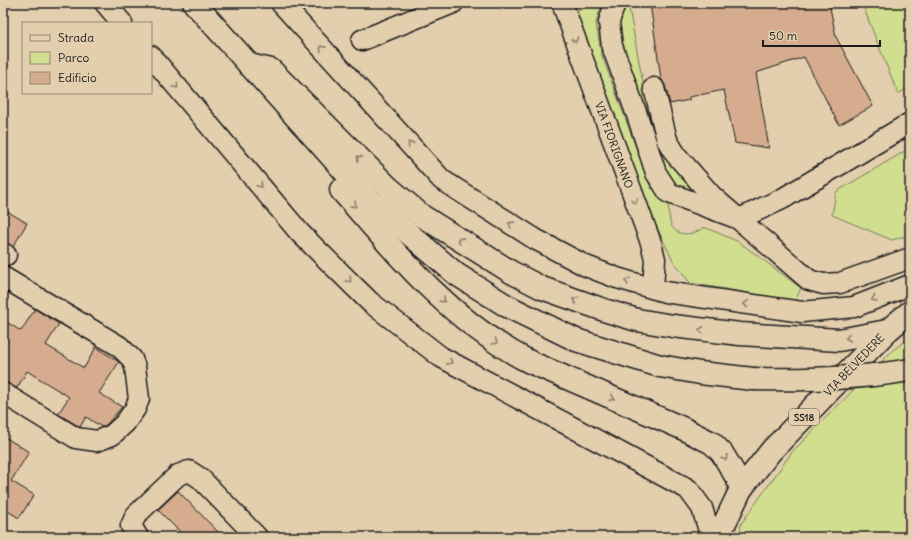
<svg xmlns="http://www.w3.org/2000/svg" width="913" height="540" viewBox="0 0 913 540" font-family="Delius,sans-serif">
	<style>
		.green { fill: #d1dd8f; stroke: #767c56 }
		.building { fill: #d6ac8f; stroke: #1c1c1c }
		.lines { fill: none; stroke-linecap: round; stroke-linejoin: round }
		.minor-casing { stroke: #1c1c1c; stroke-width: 23 }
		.major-casing { stroke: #1c1c1c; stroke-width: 25 }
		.highway-casing { stroke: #1c1c1c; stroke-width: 25 }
		.minor { stroke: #e3cfae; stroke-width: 20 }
		.major { stroke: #e3cfae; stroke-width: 22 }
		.highway { stroke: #e3cfae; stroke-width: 22 }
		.highway-bridge-casing { stroke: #1c1c1c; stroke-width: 25; stroke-linecap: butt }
		.highway-bridge { stroke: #e3cfae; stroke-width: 22 }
		.oneway { stroke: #897e6c }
		.labels { text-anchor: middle; stroke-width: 3.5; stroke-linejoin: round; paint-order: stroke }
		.shield { fill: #e3cfae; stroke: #585248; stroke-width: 1 }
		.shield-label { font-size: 10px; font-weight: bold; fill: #1c1c1c }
		.street-label { font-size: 11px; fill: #1c1c1c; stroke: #e3cfae }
	</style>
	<rect width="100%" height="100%" fill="#e3cfae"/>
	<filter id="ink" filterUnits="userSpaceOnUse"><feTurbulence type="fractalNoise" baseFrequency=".025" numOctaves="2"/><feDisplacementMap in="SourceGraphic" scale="8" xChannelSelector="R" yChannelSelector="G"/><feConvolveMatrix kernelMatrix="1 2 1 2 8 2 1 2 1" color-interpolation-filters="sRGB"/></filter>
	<g filter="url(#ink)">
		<!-- green -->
		<g class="green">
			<path d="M591 3H602L596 23 601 53 651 188 667 198C669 206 668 213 670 221 673 238 694 236 704 227L739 242 801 288 795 301 690 283 672 259 643 198 576 12Z"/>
			<path d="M623 3H628L643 83 661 149C669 166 686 178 701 190L695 196 677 184 664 170 617 39V21Z"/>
			<polygon points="863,3 910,3 910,87 898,94 866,14"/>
			<polygon points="910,148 910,235 892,240 832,215 836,192"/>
			<polygon points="910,337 910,537 739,537 741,524 792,452 893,350"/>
		</g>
		<!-- building -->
		<g class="building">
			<polygon points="650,3 829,3 836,37 873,106 839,125 804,57 756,73 769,148 735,143 724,90 689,97 689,100 670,104 665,85 661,79"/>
			<polygon points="3,209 27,223 13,247 3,242"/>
			<polygon points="35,309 59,324 46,345 84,368 96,347 119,362 99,393 122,407 106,425 102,427 86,417 80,427 58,414 69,397 27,371 17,388 3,382 3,320 21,331"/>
			<polygon points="3,436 29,452 11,481 34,495 19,518 3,508"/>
			<polygon points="178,491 223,537 185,537 158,510"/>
		</g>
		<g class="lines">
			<defs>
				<g id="minor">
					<polyline points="105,3 122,23"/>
					<polyline points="281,3 442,180 535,239 586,266 617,278 665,292 802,312 854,307 910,285"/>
					<polyline points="562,3 651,243 655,259 653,288"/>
					<polyline points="615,3 609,22 612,46 637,115 656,173 669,193 739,219 782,199 910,123"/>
					<polyline points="362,40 453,3"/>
					<polyline points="151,56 300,233 370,302 441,357 688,489 702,508 711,537"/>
					<polyline points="654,88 667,140 676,155 713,197 809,280 823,284 840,283 910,258"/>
					<polyline points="3,253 6,255"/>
					<polyline points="3,277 119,346 132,359 135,367 139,399 135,409 125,423 112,435 97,441 76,438 3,393"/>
					<polyline points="138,537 131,526 136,515 178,475 189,471 200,478 257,537"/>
				</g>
				<polyline id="major" points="718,537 741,489 771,451 887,331 910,312"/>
				<g id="highway">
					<polyline points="194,3 371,201 456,274 507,306 576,340 660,366 700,373 753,379"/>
					<polyline points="249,65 271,70 389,188 422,216 511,272 542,288 607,311 637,320 673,326 740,334 839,340 887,331"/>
					<path d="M341 190C396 254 454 324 530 362L682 428 712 443 722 453 737 478 741 489"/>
				</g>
			</defs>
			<!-- minor casing -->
			<use href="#minor" class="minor-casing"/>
			<!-- major casing -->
			<use href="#major" class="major-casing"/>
			<!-- highway casing -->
			<use href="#highway" class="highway-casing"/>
			<!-- minor -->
			<use href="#minor" class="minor"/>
			<!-- major -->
			<use href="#major" class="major"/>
			<!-- highway -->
			<use href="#highway" class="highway"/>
			<defs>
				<path id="highway-bridge" d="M753 379C807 380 858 379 910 370"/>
			</defs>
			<!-- highway-bridge casing -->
			<use href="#highway-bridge" class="highway-bridge-casing"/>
			<!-- highway-bridge -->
			<use href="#highway-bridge" class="highway-bridge"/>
		</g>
		<!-- one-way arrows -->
		<defs><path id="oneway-chevron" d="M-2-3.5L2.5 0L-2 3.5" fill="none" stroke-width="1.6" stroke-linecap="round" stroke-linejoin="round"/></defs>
		<g class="oneway">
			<use href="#oneway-chevron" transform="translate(575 40) rotate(70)"/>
			<use href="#oneway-chevron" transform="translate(322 48) rotate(-132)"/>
			<use href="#oneway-chevron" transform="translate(176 86) rotate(50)"/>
			<use href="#oneway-chevron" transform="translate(410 144) rotate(-132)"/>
			<use href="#oneway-chevron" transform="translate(359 158) rotate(-135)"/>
			<use href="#oneway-chevron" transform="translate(260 185) rotate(50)"/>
			<use href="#oneway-chevron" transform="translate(635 201) rotate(69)"/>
			<use href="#oneway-chevron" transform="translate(354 205) rotate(48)"/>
			<use href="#oneway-chevron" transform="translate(511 224) rotate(-148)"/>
			<use href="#oneway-chevron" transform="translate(460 240) rotate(-147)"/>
			<use href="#oneway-chevron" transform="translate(349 280) rotate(45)"/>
			<use href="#oneway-chevron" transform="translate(627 281) rotate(-165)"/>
			<use href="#oneway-chevron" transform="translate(874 299) rotate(158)"/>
			<use href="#oneway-chevron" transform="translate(443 300) rotate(44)"/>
			<use href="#oneway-chevron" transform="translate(575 300) rotate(-160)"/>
			<use href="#oneway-chevron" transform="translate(746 304) rotate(-172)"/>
			<use href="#oneway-chevron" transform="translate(701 330) rotate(-173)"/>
			<use href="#oneway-chevron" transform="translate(848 338) rotate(169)"/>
			<use href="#oneway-chevron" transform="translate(495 342) rotate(33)"/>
			<use href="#oneway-chevron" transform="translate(450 362) rotate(28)"/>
			<use href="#oneway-chevron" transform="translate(612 398) rotate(23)"/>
			<use href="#oneway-chevron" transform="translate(725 458) rotate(58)"/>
		</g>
	</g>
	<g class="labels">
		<!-- shield labels -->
		<rect class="shield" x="789" y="409" width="30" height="16" rx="3"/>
		<g class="shield-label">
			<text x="804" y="421">SS18</text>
		</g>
		<!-- street labels -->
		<g class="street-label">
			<text transform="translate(614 145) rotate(70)" y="4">VIA FIORIGNANO</text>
			<text transform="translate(854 365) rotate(-46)" y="4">VIA BELVEDERE</text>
		</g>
	</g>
	<!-- margin -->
	<rect width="913" height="540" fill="none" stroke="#e3cfae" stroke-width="16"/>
	<rect x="8" y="8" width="897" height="524" fill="none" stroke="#1c1c1c" stroke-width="1.5" filter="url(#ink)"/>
	<!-- legend -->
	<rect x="22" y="22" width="130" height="72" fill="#e3cfae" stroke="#938774"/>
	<rect x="30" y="35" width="20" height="6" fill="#e3cfae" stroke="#938774"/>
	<text x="58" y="42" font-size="12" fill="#1c1c1c">Strada</text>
	<rect x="30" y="52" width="20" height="12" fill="#d1dd8f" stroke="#938774"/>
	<text x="58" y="62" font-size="12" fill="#1c1c1c">Parco</text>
	<rect x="30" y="72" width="20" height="12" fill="#d6ac8f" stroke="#938774"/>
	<text x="58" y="82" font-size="12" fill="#1c1c1c">Edificio</text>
	<!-- scale -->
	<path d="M763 40v6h117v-6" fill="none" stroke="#1c1c1c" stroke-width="2"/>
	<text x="769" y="40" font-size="12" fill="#1c1c1c" stroke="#e3cfae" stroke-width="3" paint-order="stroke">50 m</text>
</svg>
